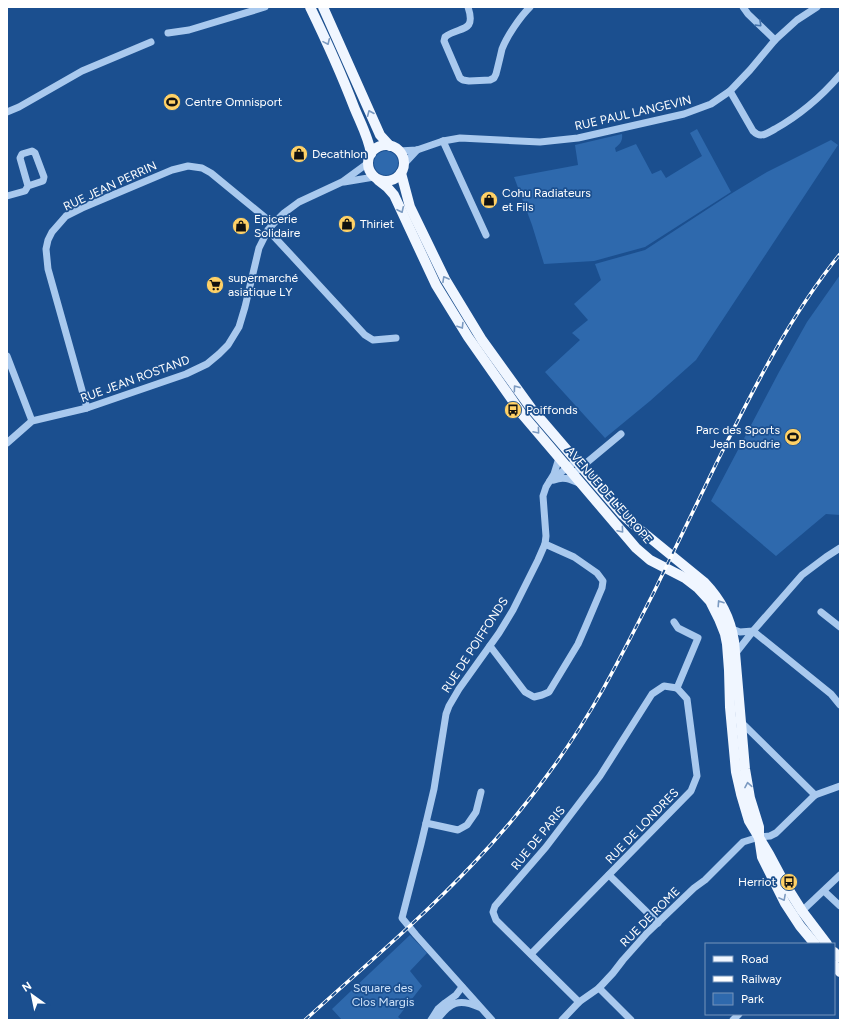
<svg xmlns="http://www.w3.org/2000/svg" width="847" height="1027" viewBox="0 0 847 1027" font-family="Figtree,sans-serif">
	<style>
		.green { fill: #2e69ad }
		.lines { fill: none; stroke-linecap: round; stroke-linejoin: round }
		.minor { stroke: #a9c9ee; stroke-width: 7 }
		.major { stroke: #f0f6ff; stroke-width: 10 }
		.rail-casing { stroke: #fff; stroke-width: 3.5 }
		.rail { stroke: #1b4f8f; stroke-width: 2; stroke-dasharray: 6; stroke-linecap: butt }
		.oneway { stroke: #4674ac }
		.oneway2 { stroke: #7b9ac1 }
		.labels { text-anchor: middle; stroke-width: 3.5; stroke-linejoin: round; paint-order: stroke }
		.poi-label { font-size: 12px; fill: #fff; stroke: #1b4f8f; text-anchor: start }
		.street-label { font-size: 12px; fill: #fff; stroke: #1b4f8f }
		.park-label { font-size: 12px; fill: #cfe3fa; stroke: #1b4f8f }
	</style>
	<rect width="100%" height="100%" fill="#1b4f8f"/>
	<!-- green -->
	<g class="green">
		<path d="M697 129 731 192 645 247 594 261 544 264 532 225 514 177 578 165 575 145 622 134C623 141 620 144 615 148L616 152 636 144 652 174 661 170 666 178 702 156 690 133Z"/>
		<polygon points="831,140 838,145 696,360 650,401 605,438 545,372 555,363 580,340 572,333 588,320 574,304 601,280 595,264 645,250 729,195 767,172"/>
		<circle cx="386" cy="163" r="12"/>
		<polygon points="840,275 840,515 826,514 776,556 711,501 779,372 807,322"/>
		<polygon points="410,935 427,953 410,971 422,986 398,1017 402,1020 342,1020 332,1009"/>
	</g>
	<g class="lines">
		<!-- minor -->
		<g class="minor">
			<path d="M468 7C477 34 458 26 445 37L444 41 460 78 463 80 469 81 490 80 494 78 496 74C498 66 500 58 502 49 507 36 520 17 530 7"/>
			<polyline points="743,7 748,14 775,40"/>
			<polyline points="168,33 189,30 265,7"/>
			<path d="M730 91 753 131C755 133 757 135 761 135 766 135 771 131 775 129 800 115 821 97 840 75"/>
			<polyline points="7,112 19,107 82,71 151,42"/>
			<polyline points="443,141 486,235"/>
			<polyline points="399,151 417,150 443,141 460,138 540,142 578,138 684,114 711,104 730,91 750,70 775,40 797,20 817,7"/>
			<polyline points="404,164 417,150"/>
			<polyline points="344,182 374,177"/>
			<polyline points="7,196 25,191 28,186 43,181 44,177 35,153 32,151 22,154 20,158 28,186"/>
			<polyline points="268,230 365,335 373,340 396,338"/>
			<polyline points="7,356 32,421"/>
			<polyline points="87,408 48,269 46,249 48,240 52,232 66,216 82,208 172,170 188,166 202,168 211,173 273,224"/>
			<polyline points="7,443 32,421 87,408 186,374 207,364 219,354 228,345 239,327 245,307 259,248 268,230 273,224 284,213 299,202 342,182 368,163"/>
			<polyline points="573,474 621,434"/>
			<path d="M554 480C563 476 570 479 579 483"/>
			<polyline points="550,481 576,461"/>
			<polyline points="821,612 840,627"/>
			<polyline points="674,622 678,628 698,638 677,688"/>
			<polyline points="732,629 740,632 753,631 802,575 826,557 840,548"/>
			<polyline points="490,646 525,692 534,697 542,695 549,692 578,644 585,628 602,588 603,581 597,573 574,557 545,544"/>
			<polyline points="735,654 753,631 831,694 840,705"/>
			<polyline points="742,723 815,795"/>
			<polyline points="426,823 458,830 467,825 476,812 481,792"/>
			<polyline points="609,875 658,923"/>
			<polyline points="824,891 840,906"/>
			<polyline points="802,911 840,875"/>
			<polyline points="531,954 691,791 697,776 687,699 677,688"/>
			<polyline points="599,988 631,1020"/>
			<polyline points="579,1002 496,920 493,912 495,906 546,847 600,776 652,694 664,686 677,688"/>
			<polyline points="431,1020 438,1009 445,1003 456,995 462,987"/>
			<path d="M437 1020C450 1002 459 998 479 1007"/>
			<polyline points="492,1020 416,935 402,918 421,844 434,789 446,714 449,706 459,689 499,633 513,610 538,560 545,544 546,536 543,496 546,487 554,474 559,458"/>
			<polyline points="562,1020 579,1002 599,988 613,973 623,960 647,933 694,888 705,880 743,842 759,837 770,836 776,833 815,795 840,786"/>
			<polyline points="733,1020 739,1014"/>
		</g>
		<!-- major -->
		<g class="major">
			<path d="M310 7C326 40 341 73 354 107 360 122 369 138 371 154"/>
			<polyline points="323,7 380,135 390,146"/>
			<circle cx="386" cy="163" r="18"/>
			<path d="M401 173 410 207 445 279 482 340 531 408 622 514 633 524 704 582C721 600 730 617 734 641L745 769 750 798 759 827V837L762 857 785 903 800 926 815 944"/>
			<polyline points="378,180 387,187 394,195 436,285 468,337 522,414 636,548 650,560 685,578 698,588 710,601 719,619 725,634 727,644 729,670 730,707 736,772 741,794 749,821 769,854 785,884 802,911 827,944"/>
			<polyline points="834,952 840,958"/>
			<polyline points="834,965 840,972"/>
		</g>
		<defs>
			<path id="rail" d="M305 1020C361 969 420 920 472 865 522 813 566 754 602 691 620 659 636 627 653 594 674 550 696 506 717 462 753 390 789 317 840 254"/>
		</defs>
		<!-- rail casing -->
		<use href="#rail" class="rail-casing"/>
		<!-- rail -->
		<use href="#rail" class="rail"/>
	</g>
	<!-- one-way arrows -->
	<defs><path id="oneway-chevron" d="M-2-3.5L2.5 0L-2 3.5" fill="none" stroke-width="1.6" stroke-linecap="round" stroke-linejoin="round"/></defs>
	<use class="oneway" href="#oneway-chevron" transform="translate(759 24) rotate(44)"/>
	<g class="oneway2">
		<use href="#oneway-chevron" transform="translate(327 42) rotate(66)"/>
		<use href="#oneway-chevron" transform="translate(370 113) rotate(-113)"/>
		<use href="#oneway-chevron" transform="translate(401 210) rotate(65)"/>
		<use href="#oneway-chevron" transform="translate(445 279) rotate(-119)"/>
		<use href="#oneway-chevron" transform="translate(461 326) rotate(58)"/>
		<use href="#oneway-chevron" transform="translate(516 388) rotate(-126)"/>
		<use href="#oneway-chevron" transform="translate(537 431) rotate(50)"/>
		<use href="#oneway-chevron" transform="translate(621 530) rotate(50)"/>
		<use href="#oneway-chevron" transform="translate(720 603) rotate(-123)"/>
		<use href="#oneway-chevron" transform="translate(748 785) rotate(-100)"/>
		<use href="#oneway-chevron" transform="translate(783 898) rotate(62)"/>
	</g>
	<!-- icons -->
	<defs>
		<symbol id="stadium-disc" viewBox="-11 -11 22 22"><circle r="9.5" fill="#ffd166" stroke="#1b4f8f"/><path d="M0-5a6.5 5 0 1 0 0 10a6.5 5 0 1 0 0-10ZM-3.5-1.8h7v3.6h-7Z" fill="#111"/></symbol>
		<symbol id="shop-disc" viewBox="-11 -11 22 22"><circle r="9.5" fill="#ffd166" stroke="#1b4f8f"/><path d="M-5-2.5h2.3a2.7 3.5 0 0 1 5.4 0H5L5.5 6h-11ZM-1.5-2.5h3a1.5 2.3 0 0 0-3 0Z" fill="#111"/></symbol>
		<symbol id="supermarket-disc" viewBox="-11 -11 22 22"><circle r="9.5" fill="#ffd166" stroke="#1b4f8f"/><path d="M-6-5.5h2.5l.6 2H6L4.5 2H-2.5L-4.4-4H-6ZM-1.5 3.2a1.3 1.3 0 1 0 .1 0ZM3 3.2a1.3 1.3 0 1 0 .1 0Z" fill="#111"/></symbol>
		<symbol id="bus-disc" viewBox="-11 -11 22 22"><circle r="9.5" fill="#ffd166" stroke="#1b4f8f"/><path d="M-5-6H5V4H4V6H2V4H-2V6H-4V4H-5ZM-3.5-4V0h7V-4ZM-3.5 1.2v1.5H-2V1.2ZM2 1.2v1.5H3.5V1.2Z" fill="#111"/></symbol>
	</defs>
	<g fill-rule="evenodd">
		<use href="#stadium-disc" x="162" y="92" width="20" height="20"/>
		<use href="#shop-disc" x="289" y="144" width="20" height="20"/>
		<use href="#shop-disc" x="479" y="190" width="20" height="20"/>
		<use href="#shop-disc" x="337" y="214" width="20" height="20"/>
		<use href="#shop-disc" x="231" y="216" width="20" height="20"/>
		<use href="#supermarket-disc" x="205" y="275" width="20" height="20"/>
		<use href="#bus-disc" x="503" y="400" width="20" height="20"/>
		<use href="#stadium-disc" x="783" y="427" width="20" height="20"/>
		<use href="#bus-disc" x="779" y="872" width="20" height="20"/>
	</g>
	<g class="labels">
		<!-- poi labels -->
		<g class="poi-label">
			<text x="185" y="106">Centre Omnisport</text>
			<text x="312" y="158">Decathlon</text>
			<text x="502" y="197">Cohu Radiateurs<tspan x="502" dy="14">et Fils</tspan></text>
			<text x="254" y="223">Epicerie<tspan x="254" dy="14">Solidaire</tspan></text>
			<text x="360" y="228">Thiriet</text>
			<text x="228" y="282">supermarché<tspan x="228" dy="14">asiatique LY</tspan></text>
			<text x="526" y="414">Poiffonds</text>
			<text x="780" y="434" text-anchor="end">Parc des Sports<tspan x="780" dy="14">Jean Boudrie</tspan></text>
			<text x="776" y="886" text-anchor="end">Herriot</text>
		</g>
		<!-- street labels -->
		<g class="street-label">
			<text transform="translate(633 113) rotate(-13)" y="4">RUE PAUL LANGEVIN</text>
			<text transform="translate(110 186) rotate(-25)" y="4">RUE JEAN PERRIN</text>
			<text transform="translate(135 379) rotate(-20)" y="4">RUE JEAN ROSTAND</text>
			<text transform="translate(609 495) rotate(49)" y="4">AVENUE DE L'EUROPE</text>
			<text transform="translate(475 645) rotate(-57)" y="4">RUE DE POIFFONDS</text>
			<text transform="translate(642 826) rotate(-46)" y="4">RUE DE LONDRES</text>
			<text transform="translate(538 838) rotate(-51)" y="4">RUE DE PARIS</text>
			<text transform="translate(650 917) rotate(-45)" y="4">RUE DE ROME</text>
		</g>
		<!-- park labels -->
		<g class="park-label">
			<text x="383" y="992">Square des<tspan x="383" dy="14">Clos Margis</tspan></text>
		</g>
	</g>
	<!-- border -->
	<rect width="847" height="1027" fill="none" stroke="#ffffff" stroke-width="16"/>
	<!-- legend -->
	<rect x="705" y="943" width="130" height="72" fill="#1b4f8f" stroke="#7695bc"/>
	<rect x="713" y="956" width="20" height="6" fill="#f0f6ff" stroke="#7695bc"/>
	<text x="741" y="963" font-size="12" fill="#ffffff">Road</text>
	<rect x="713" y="976" width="20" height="6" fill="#ffffff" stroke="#7695bc"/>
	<text x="741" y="983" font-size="12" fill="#ffffff">Railway</text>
	<rect x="713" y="993" width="20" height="12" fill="#2e69ad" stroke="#7695bc"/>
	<text x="741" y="1003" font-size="12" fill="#ffffff">Park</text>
	<!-- north arrow -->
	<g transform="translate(32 995) rotate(327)" stroke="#1b4f8f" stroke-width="3" paint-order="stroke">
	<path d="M0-3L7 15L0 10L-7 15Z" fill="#ffffff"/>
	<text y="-6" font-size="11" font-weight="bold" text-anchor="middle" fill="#ffffff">N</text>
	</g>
</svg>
